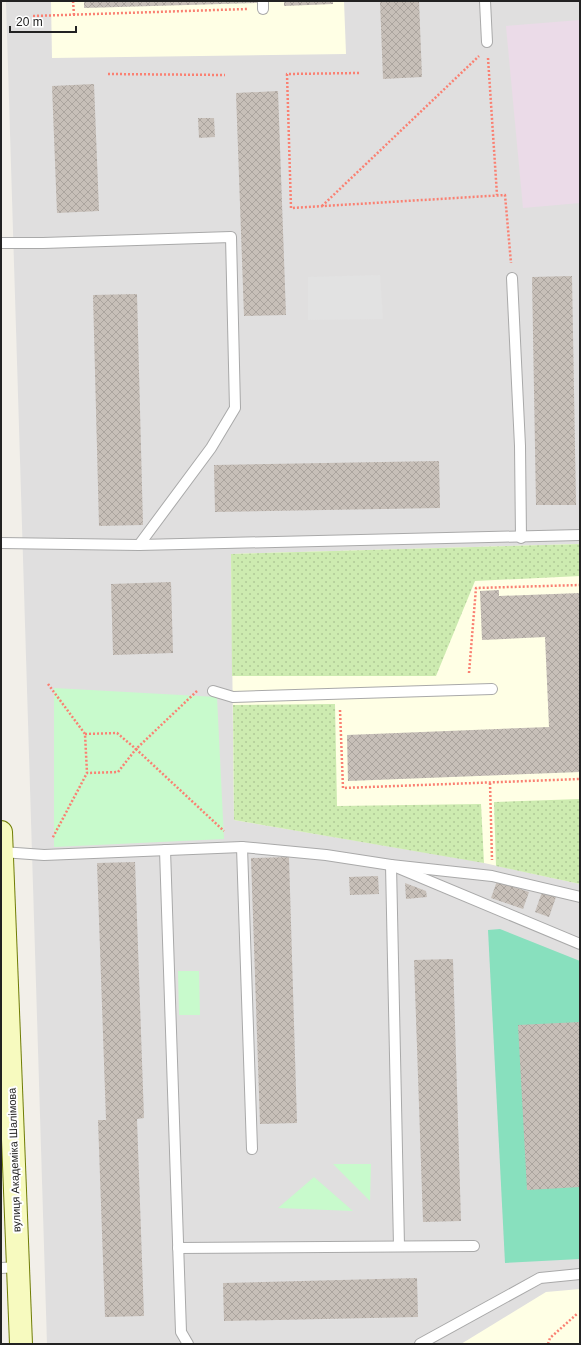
<svg xmlns="http://www.w3.org/2000/svg" width="581" height="1345" viewBox="0 0 581 1345" font-family="Helvetica,sans-serif">
	<style>
		.residential { fill: #e0dfdf }
		.industrial { fill: #ebdbe8 }
		.education { fill: #ffffe5 }
		.grass { fill: url(#grass-dots) }
		.park { fill: #c8facc }
		.pitch { fill: #88e0be }
		.parking { fill: #e2e2e2 }
		.building { fill: url(#building-cross-hatch) }
		.lines { fill: none; stroke-linecap: round; stroke-linejoin: round }
		.lane-casing { stroke: #a9a9a9; stroke-width: 12 }
		.secondary-casing { stroke: #707d05; stroke-width: 24 }
		.path { stroke: #fa8072; stroke-width: 2.5; stroke-dasharray: 2 2; stroke-linecap: butt }
		.lane { stroke: #fff; stroke-width: 10 }
		.secondary { stroke: #f7fabf; stroke-width: 22 }
		.labels { text-anchor: middle; stroke-width: 4; stroke-linejoin: round; paint-order: stroke }
		.street-label { font-size: 11px; fill: #222; stroke: #fff }
	</style>
	<defs>
		<pattern id="grass-dots" width="8" height="8" patternUnits="userSpaceOnUse"><rect width="8" height="8" fill="#cdebb0"/><path d="M2 2h.1M6 6h.1" fill="none" stroke="#b0c997" stroke-width="1.8" stroke-linecap="round"/></pattern>
		<pattern id="building-cross-hatch" width="8" height="8" patternUnits="userSpaceOnUse"><rect width="8" height="8" fill="#c7bfb8"/><path d="M0 0l8 8M0 8l8-8" fill="none" stroke="#aba49e"/></pattern>
	</defs>
	<rect width="100%" height="100%" fill="#f2efe9"/>
	<!-- residential -->
	<polygon class="residential" points="6,1 580,1 580,1344 47,1344"/>
	<!-- industrial -->
	<polygon class="industrial" points="580,20 580,203 523,208 506,26"/>
	<!-- education -->
	<g class="education">
		<polygon points="51,1 344,1 346,54 52,58"/>
		<polygon points="580,544 580,884 475,861 234,820 231,554"/>
		<polygon points="580,1289 580,1344 461,1344 546,1292"/>
	</g>
	<!-- grass -->
	<g class="grass">
		<polygon points="580,544 580,576 475,581 436,676 232,676 231,554"/>
		<polygon points="335,704 337,806 481,804 484,863 234,820 233,705"/>
		<polygon points="580,799 580,884 496,866 494,802"/>
	</g>
	<!-- park -->
	<g class="park">
		<polygon points="54,688 217,697 224,839 54,847"/>
		<polygon points="178,971 199,971 200,1015 179,1015"/>
		<polygon points="333,1164 371,1164 370,1201"/>
		<polygon points="314,1177 353,1211 278,1208"/>
	</g>
	<!-- pitch -->
	<polygon class="pitch" points="500,929 580,961 580,1259 505,1263 488,930"/>
	<!-- parking -->
	<polygon class="parking" points="380,275 383,319 308,320 308,277"/>
	<!-- building -->
	<g class="building">
		<polygon points="84,1 258,1 258,3 84,8"/>
		<polygon points="284,1 333,1 333,4 284,6"/>
		<polygon points="380,1 419,1 422,77 383,79"/>
		<polygon points="94,84 99,211 57,213 52,86"/>
		<polygon points="278,91 286,315 244,316 236,93"/>
		<polygon points="198,118 214,118 215,137 199,138"/>
		<polygon points="572,276 576,505 536,505 532,277"/>
		<polygon points="137,294 143,525 99,526 93,295"/>
		<polygon points="439,461 440,508 215,512 214,465"/>
		<polygon points="171,582 173,653 113,655 111,584"/>
		<polygon points="499,590 499,596 580,593 580,772 348,781 347,735 549,727 545,637 482,640 480,591"/>
		<polygon points="289,857 297,1123 260,1124 251,858"/>
		<polygon points="135,862 144,1118 137,1119 144,1316 105,1317 98,1120 106,1120 97,863"/>
		<polygon points="378,876 379,894 350,895 349,877"/>
		<polygon points="497,881 529,892 523,909 491,898"/>
		<polygon points="405,883 426,891 427,897 406,899"/>
		<polygon points="542,892 556,897 549,917 535,912"/>
		<polygon points="453,959 461,1221 423,1222 414,960"/>
		<polygon points="580,1022 580,1187 527,1190 518,1025"/>
		<polygon points="417,1278 418,1317 224,1321 223,1283"/>
	</g>
	<g class="lines">
		<defs>
			<g id="lane">
				<polyline points="263,1 263,9"/>
				<polyline points="485,1 487,42"/>
				<polyline points="1,243 43,243 231,237 235,408 211,448 139,545"/>
				<polyline points="512,278 520,446 521,538"/>
				<polyline points="1,543 139,545 580,535"/>
				<polyline points="213,691 233,697 492,689"/>
				<polyline points="242,847 252,1149"/>
				<polyline points="165,850 181,1332 188,1344"/>
				<polyline points="2,852 44,855 242,847 326,855 391,865 580,944"/>
				<polyline points="399,1246 391,865 492,876 580,897"/>
				<polyline points="178,1248 474,1246"/>
				<polyline points="1,1268 19,1267"/>
				<polyline points="420,1344 540,1278 580,1274"/>
			</g>
			<polyline id="secondary" points="1,832 21,1344"/>
		</defs>
		<!-- lane casing -->
		<use href="#lane" class="lane-casing"/>
		<!-- secondary casing -->
		<use href="#secondary" class="secondary-casing"/>
		<!-- path -->
		<g class="path">
			<polyline points="73,1 74,15"/>
			<polyline points="33,16 247,9"/>
			<polyline points="488,58 497,195"/>
			<polyline points="359,73 287,74 291,208 505,195 511,263"/>
			<polyline points="108,74 225,75"/>
			<polyline points="322,206 479,56"/>
			<polyline points="469,673 476,588 580,585"/>
			<polyline points="48,684 85,734 87,773 52,839"/>
			<polyline points="197,691 136,749 224,831"/>
			<polyline points="340,710 343,788 580,779"/>
			<polyline points="85,734 117,733 136,749 118,772 87,773"/>
			<polyline points="490,783 492,860"/>
			<polyline points="548,1344 550,1338 578,1313"/>
		</g>
		<!-- lane -->
		<use href="#lane" class="lane"/>
		<!-- secondary -->
		<use href="#secondary" class="secondary"/>
	</g>
	<g class="labels">
		<!-- street labels -->
		<g class="street-label">
			<text transform="translate(14 1160) rotate(-92)" y="4">вулиця Академіка Шалімова</text>
		</g>
	</g>
	<!-- border -->
	<rect width="581" height="1345" fill="none" stroke="#222222" stroke-width="4"/>
	<!-- scale -->
	<path d="M10 26v6h66v-6" fill="none" stroke="#222222" stroke-width="2"/>
	<text x="16" y="26" font-size="12" fill="#222222" stroke="#ffffff" stroke-width="3" paint-order="stroke">20 m</text>
</svg>
